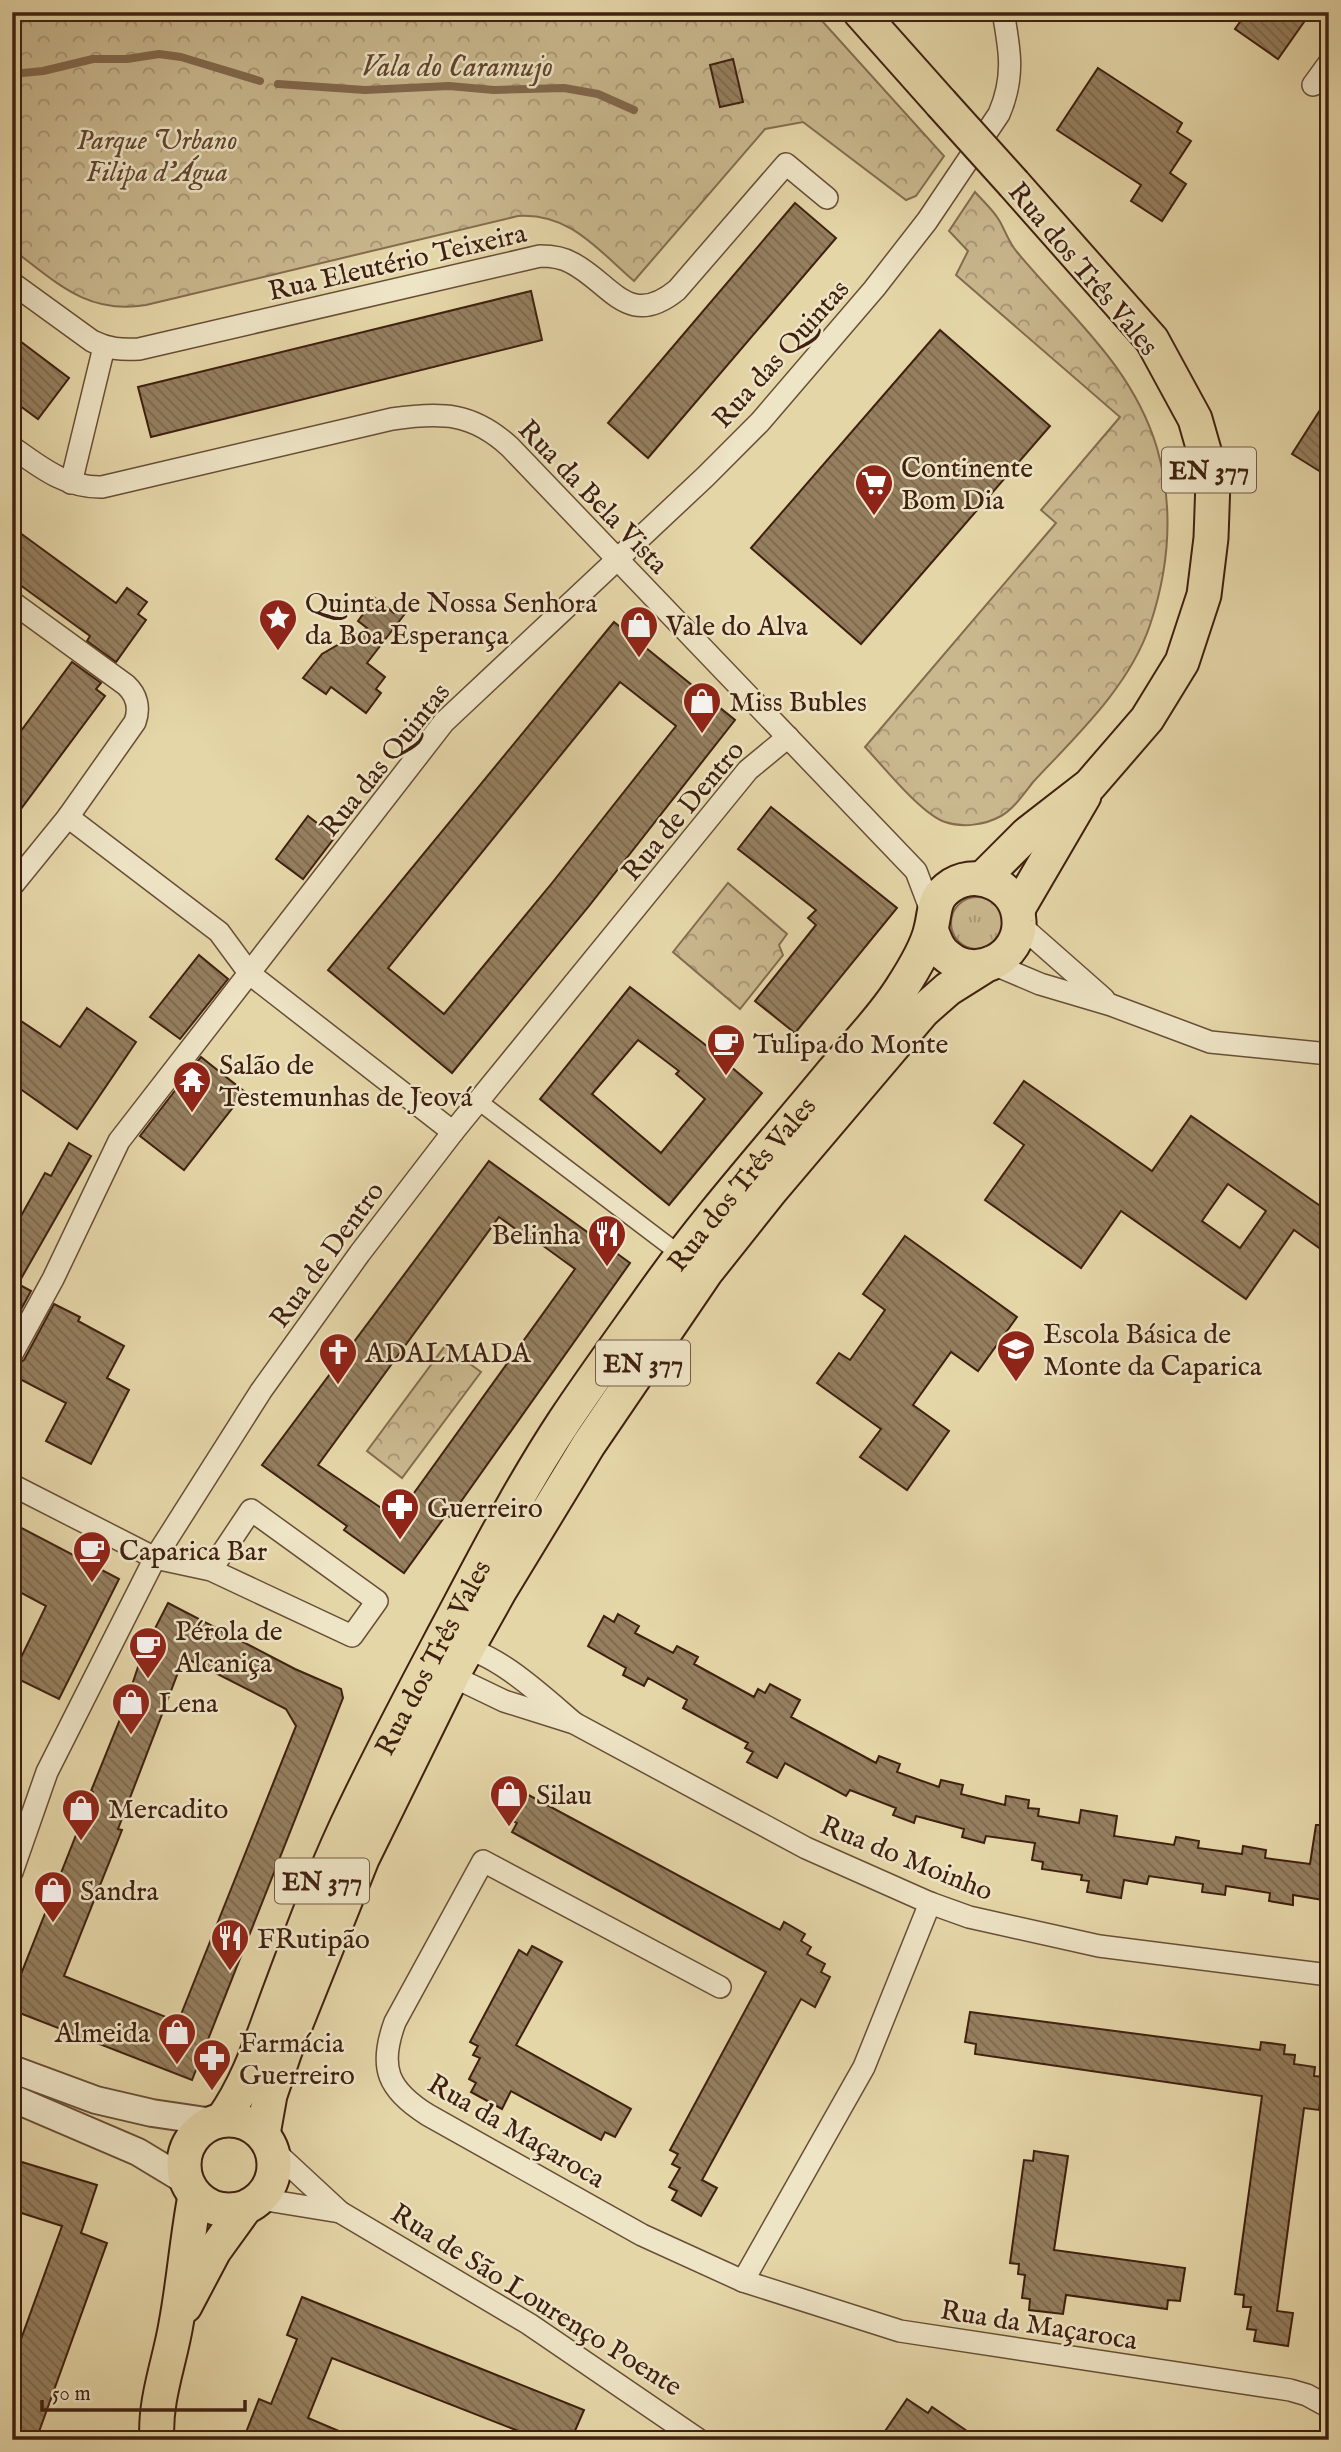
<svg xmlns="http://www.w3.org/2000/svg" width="1341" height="2452" viewBox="0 0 1341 2452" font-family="'IM FELL English',serif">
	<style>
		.grass { fill: url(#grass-tufts); stroke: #846c4f; stroke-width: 2 }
		.forest { fill: url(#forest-crowns); stroke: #846c4f; stroke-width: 2 }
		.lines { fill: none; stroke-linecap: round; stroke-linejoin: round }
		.stream { stroke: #81684c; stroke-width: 8 }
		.building { fill: url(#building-back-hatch); stroke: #3f2010; stroke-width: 2; fill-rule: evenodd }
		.pedestrian-casing { stroke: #684e36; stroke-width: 19 }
		.minor-casing { stroke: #684e36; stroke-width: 24 }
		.tertiary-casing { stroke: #684e36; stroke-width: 30 }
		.primary-casing { stroke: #3f2010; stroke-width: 37 }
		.pedestrian { stroke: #eee4c6; stroke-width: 16 }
		.minor { stroke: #eee4c6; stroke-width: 21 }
		.tertiary { stroke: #eee4c6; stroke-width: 26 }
		.primary { stroke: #e5d6a8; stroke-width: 33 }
		.primary-bridge-casing { stroke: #3f2010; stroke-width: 37; stroke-linecap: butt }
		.primary-bridge { stroke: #e5d6a8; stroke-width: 33 }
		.labels { text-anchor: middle; stroke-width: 5; stroke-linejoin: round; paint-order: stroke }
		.shield { fill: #eee4c6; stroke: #745b47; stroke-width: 2 }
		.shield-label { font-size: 26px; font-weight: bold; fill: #3f2010 }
		.park-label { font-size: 28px; font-style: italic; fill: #624630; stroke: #eee4c6 }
		.street-label { font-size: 28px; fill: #3f2010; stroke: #eee4c6 }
		.poi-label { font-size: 28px; fill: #3f2010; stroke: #eee4c6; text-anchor: start }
		.water-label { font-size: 30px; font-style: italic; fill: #60442e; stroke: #eee4c6 }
	</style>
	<defs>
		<pattern id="grass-tufts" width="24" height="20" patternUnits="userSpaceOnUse" patternTransform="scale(1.75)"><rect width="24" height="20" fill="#c9b78e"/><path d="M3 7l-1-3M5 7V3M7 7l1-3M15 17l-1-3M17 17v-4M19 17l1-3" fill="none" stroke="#a59473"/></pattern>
		<pattern id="forest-crowns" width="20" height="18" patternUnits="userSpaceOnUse" patternTransform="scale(1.75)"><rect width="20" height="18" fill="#c9b78e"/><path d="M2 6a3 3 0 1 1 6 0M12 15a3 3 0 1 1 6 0" fill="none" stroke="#a59473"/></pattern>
		<pattern id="building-back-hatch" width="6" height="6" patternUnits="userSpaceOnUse" patternTransform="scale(1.75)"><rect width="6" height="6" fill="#957f5f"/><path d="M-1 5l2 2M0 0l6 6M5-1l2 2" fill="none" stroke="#7b684d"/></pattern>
	</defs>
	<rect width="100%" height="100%" fill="#e5d6a8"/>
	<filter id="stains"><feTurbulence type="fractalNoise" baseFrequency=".00286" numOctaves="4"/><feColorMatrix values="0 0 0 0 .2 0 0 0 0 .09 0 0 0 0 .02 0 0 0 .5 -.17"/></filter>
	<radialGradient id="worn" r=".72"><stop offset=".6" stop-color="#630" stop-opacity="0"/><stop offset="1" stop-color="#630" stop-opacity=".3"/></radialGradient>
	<!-- grass -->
	<circle class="grass" cx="977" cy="923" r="26"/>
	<!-- forest -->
	<g class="forest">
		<path d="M12 12H814L944 156 916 196 906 200 803 122 765 129 634 281C597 249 570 213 518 216L146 305C87 315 56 282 12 249Z"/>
		<path d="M975 192C983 201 993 210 999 220 1005 230 1009 243 1017 252 1070 316 1132 365 1157 448 1174 507 1169 568 1150 625 1129 687 1077 735 1034 781 1025 792 1014 809 1001 816 985 825 963 828 945 822 921 814 883 766 865 747L1056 523 1041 510 1120 417 956 275 968 251 949 231Z"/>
		<polygon points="728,883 787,934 779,945 783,955 740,1009 673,952"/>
		<polygon points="445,1346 481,1372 402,1478 367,1451"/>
	</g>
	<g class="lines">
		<!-- stream -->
		<g class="stream">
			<polyline points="12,74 43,71 93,59 127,59 159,54 181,57 260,81"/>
			<polyline points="278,84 365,90 449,86 494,90 564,88 598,94 634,110"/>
		</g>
	</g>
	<!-- building -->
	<g class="building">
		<polygon points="1247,12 1311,12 1278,59 1235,29"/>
		<polygon points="733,59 743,102 720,107 710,65"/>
		<polygon points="1098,68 1182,123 1177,132 1191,141 1170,173 1186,184 1162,221 1131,201 1141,185 1057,130"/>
		<polygon points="795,203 836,238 648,458 608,423"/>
		<polygon points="531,291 542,340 151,437 138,387"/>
		<polygon points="940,330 1050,426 861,644 751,548"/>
		<polygon points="12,335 69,378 38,419 12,400"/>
		<polygon points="1329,396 1329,477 1292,454"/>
		<polygon points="12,527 116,603 127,588 147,602 138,614 146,620 116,662 87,641 90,636 12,579"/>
		<polygon points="375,598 394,613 414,602 367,663 385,677 376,689 381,693 366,713 331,687 326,694 303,678 322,654 367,628 358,621"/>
		<path d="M614 622 735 720 589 906 452 1073 328 970ZM620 682 676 726 552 883 444 1014 388 968Z"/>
		<polygon points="72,662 101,683 96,689 105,696 12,821 12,743"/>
		<polygon points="771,807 897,908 795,1033 755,1001 816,925 808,918 816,910 738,849"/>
		<polygon points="308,816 335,837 303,879 276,859"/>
		<polygon points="199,955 228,979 180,1039 150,1017"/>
		<path d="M630 987 703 1043 762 1093 669 1205 540 1099ZM638 1040 679 1071 676 1074 705 1099 661 1153 592 1094Z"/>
		<polygon points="87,1008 136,1042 77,1129 12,1083 12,1015 60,1047"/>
		<polygon points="201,1057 245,1092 184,1170 140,1136"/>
		<path d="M1024 1081 1152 1171 1191 1116 1329 1212V1255L1294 1230 1246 1299 1121 1211 1081 1268 985 1200 1024 1145 994 1123ZM1228 1184 1266 1211 1240 1248 1202 1221Z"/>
		<polygon points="69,1143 91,1156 18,1284 31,1291 12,1326 12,1232 45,1173 51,1176"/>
		<path d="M489 1161 630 1263 450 1517 446 1515 404 1573 344 1530 347 1526 262 1465ZM499 1217 529 1239 531 1237 575 1269 396 1518 318 1465Z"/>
		<polygon points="905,1236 1017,1317 978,1371 951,1352 913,1405 949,1431 907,1490 860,1457 881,1429 817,1383 839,1353 850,1360 885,1310 863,1294"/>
		<polygon points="54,1304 80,1317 78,1321 124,1346 107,1378 129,1390 91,1464 46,1441 66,1403 12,1375 12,1367 24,1360"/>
		<polygon points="12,1523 119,1579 59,1699 12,1676 46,1606 12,1588"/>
		<path d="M168 1603 295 1669 341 1689 343 1698 192 2080 12 2010V1997L93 1792 91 1791 123 1712 143 1652ZM184 1657 286 1709 296 1726 178 2022 64 1976 122 1830 118 1829Z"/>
		<polygon points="618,1614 639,1626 635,1633 673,1653 677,1646 698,1657 694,1664 754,1697 758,1689 765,1693 770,1684 800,1700 791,1717 876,1763 879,1756 900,1764 897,1772 939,1787 941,1780 963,1785 961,1794 1005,1805 1006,1796 1029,1800 1028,1808 1039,1809 1038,1816 1079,1823 1081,1810 1117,1816 1114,1836 1174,1845 1176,1837 1199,1841 1198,1848 1242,1854 1243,1846 1266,1850 1265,1858 1310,1864 1316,1825 1329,1825 1329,1901 1293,1895 1293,1905 1269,1901 1270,1893 1226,1886 1225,1895 1202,1892 1203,1884 1149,1876 1147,1884 1124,1880 1121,1898 1087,1892 1089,1881 1081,1880 1082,1875 1042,1869 1043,1862 1032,1860 1035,1843 986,1836 984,1843 962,1837 964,1829 916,1816 914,1823 893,1815 896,1808 850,1790 846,1796 785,1763 777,1778 747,1762 753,1752 745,1748 748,1743 683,1708 687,1700 648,1678 644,1686 623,1675 626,1668 588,1646 604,1616 614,1622"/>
		<polygon points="521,1791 780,1930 784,1922 805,1934 801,1941 811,1947 807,1954 825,1964 821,1972 830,1977 815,2007 801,1999 702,2180 717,2188 701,2216 672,2200 677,2191 669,2187 680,2168 672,2164 678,2154 670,2150 766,1972 512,1832 517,1823 507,1818"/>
		<polygon points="532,1946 562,1962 516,2045 631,2109 615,2137 605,2132 601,2140 511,2091 502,2109 471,2092 476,2083 469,2079 480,2058 473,2055 478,2046 470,2042 519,1950 527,1955"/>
		<polygon points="970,2012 1260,2050 1261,2042 1285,2045 1284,2054 1295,2055 1294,2064 1315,2067 1314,2076 1324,2077 1319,2110 1304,2108 1277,2311 1293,2313 1288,2346 1254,2341 1256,2330 1247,2329 1251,2307 1243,2307 1244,2295 1235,2294 1262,2096 975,2054 976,2044 965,2042"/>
		<polygon points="1034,2151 1068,2156 1054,2250 1185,2268 1180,2301 1168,2300 1167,2309 1066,2295 1063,2314 1029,2310 1030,2299 1022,2298 1025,2275 1018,2274 1019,2264 1010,2263 1024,2160 1033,2161"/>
		<polygon points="12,2159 97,2185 81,2233 107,2243 36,2440 12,2440 12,2364 62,2226 12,2210"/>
		<polygon points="302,2297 584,2410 571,2440 523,2440 526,2434 332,2358 308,2418 360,2440 243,2440 259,2399 271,2404 297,2339 287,2335"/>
		<polygon points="907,2399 928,2413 932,2407 980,2440 879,2440"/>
	</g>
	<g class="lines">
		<defs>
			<polyline id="pedestrian" points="478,1101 681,1255"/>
			<g id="minor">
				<polyline points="1313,85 1329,63"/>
				<path d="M12 283 92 341C108 349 121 350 139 349L540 256C552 256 562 257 572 263 611 283 628 330 677 290L786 164 827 198"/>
				<path d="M12 447C40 467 66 488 102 487L392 419C441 412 472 412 510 447L916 871 932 913"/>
				<polyline points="71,483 104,347"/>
				<path d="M12 602 126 685C137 695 140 708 135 722L68 817 12 886"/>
				<polyline points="68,817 219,932 250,974 453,1132"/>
				<polyline points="1020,925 1104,999"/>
				<polyline points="993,964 1040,984 1111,1005 1210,1042 1329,1054"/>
				<path d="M12 1354 53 1279 119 1141 444 722 705 477 760 422 874 289 927 221 999 114C1015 77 1010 50 1003 12"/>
				<polyline points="12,1485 155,1558 211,1570 352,1636 377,1601 251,1510 211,1570"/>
				<path d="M457 1648C491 1647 548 1701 574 1723"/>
				<polyline points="448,1668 452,1676 504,1701 574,1723 806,1848 930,1903 969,1917 1099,1946 1329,1975"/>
				<polyline points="12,1872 47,1772 155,1558 261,1391 360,1253 453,1132 748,770 788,737"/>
				<path d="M720 1987 483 1861 395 2022C378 2068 388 2090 428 2115L642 2235 743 2281 900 2331 1290 2390 1307 2395 1329 2407"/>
				<polyline points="272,2149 340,2212 529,2324 699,2440"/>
				<polyline points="260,2199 340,2212"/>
				<polyline points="743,2281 864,2067 930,1903"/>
			</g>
			<g id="tertiary">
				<polyline points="12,2069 96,2100 152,2113 213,2122"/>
				<polyline points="12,2098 138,2152 186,2181"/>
			</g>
			<g id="primary">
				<polyline points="860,12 941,103"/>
				<polyline points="982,879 1027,834 1090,785 1147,719 1182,662 1204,595 1211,538 1213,482 1195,419 1152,340 1014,184"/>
				<polyline points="1018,909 1084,796"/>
				<circle cx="229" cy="2165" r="45"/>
				<path id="s1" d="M222 2120C250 2081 263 2036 280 1991 301 1935 321 1881 346 1827 378 1758 414 1691 449 1625 486 1555 522 1485 565 1420 593 1378 623 1337 652 1296 707 1218 771 1147 832 1073 855 1046 882 1019 901 989 912 972 927 948 931 929 936 910 932 898 952 885 981 868 1018 888 1019 921 1021 957 976 981 948 957 938 950 935 940 931 929"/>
				<polyline points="263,2134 270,2095 285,2051 362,1859 452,1676 499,1592 589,1444 706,1272 772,1189 923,1011 948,989 983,967"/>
				<polyline points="185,2306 214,2251 245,2208"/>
				<path d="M157 2440C154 2401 170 2361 176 2324 184 2281 187 2238 195 2196"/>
			</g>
		</defs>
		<!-- pedestrian casing -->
		<use href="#pedestrian" class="pedestrian-casing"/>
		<!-- minor casing -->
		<use href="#minor" class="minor-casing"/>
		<!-- tertiary casing -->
		<use href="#tertiary" class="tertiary-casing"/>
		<!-- primary casing -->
		<use href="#primary" class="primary-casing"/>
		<!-- pedestrian -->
		<use href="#pedestrian" class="pedestrian"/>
		<!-- minor -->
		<use href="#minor" class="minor"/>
		<!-- tertiary -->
		<use href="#tertiary" class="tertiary"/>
		<!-- primary -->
		<use href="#primary" class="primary"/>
		<defs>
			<polyline id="primary-bridge" points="941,103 1014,184"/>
		</defs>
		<!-- primary-bridge casing -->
		<use href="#primary-bridge" class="primary-bridge-casing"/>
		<!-- primary-bridge -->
		<use href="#primary-bridge" class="primary-bridge"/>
	</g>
	<!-- icons -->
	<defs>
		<symbol id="supermarket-pin" viewBox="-11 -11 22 30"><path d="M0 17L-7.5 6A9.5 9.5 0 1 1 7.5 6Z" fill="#8f2418" stroke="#eee4c6"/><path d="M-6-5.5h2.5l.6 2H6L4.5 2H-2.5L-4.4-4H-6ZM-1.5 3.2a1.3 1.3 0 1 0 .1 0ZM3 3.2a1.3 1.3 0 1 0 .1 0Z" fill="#fff"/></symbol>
		<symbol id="sight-pin" viewBox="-11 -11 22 30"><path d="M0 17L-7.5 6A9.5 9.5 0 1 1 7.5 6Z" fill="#8f2418" stroke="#eee4c6"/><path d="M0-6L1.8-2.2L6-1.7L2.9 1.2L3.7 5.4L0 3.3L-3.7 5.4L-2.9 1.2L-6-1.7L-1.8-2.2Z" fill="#fff"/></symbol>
		<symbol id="shop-pin" viewBox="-11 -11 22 30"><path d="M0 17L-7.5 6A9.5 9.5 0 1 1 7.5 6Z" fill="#8f2418" stroke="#eee4c6"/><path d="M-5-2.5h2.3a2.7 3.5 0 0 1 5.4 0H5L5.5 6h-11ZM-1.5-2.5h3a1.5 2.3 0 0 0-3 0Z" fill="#fff"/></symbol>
		<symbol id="cafe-pin" viewBox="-11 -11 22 30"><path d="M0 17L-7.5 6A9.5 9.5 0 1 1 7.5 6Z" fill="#8f2418" stroke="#eee4c6"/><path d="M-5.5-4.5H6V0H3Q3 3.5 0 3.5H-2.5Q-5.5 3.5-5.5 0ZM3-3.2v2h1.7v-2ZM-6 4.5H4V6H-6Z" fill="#fff"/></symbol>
		<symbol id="temple-pin" viewBox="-11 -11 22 30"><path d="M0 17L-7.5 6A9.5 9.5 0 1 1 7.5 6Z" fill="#8f2418" stroke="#eee4c6"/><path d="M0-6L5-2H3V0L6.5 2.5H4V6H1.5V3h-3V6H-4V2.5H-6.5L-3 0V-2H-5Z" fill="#fff"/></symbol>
		<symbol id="restaurant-pin" viewBox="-11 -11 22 30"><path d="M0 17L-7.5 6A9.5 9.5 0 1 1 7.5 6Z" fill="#8f2418" stroke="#eee4c6"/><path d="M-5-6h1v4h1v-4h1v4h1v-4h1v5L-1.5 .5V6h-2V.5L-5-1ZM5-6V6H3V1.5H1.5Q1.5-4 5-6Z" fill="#fff"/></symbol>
		<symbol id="school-pin" viewBox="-11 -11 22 30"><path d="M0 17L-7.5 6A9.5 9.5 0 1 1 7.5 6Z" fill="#8f2418" stroke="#eee4c6"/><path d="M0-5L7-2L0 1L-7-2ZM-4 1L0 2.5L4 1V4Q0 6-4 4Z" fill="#fff"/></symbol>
		<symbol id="church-pin" viewBox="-11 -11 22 30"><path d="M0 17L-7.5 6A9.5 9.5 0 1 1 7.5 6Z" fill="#8f2418" stroke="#eee4c6"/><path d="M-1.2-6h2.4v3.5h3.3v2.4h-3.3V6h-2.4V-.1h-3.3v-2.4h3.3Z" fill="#fff"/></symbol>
		<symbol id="pharmacy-pin" viewBox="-11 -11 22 30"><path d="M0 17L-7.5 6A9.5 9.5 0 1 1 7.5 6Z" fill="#8f2418" stroke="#eee4c6"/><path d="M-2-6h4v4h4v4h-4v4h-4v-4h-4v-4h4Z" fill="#fff"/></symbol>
	</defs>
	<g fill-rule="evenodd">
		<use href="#supermarket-pin" x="852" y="461" width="44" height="60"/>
		<use href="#sight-pin" x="256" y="596" width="44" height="60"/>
		<use href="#shop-pin" x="617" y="603" width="44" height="60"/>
		<use href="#shop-pin" x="680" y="679" width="44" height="60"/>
		<use href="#cafe-pin" x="704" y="1021" width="44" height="60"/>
		<use href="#temple-pin" x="170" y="1058" width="44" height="60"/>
		<use href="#restaurant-pin" x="585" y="1212" width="44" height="60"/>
		<use href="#school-pin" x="994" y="1327" width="44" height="60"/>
		<use href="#church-pin" x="316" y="1330" width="44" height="60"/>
		<use href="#pharmacy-pin" x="378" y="1485" width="44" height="60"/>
		<use href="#cafe-pin" x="70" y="1528" width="44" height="60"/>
		<use href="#cafe-pin" x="126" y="1624" width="44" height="60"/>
		<use href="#shop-pin" x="109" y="1680" width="44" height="60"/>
		<use href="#shop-pin" x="487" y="1772" width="44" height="60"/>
		<use href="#shop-pin" x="59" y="1786" width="44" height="60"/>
		<use href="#shop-pin" x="31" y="1868" width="44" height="60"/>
		<use href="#restaurant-pin" x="208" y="1916" width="44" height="60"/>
		<use href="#shop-pin" x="155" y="2010" width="44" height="60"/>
		<use href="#pharmacy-pin" x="190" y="2036" width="44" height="60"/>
	</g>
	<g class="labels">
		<!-- shield labels -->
		<g class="shield">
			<rect x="1162" y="447.5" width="94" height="45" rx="5"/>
			<rect x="596" y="1340.5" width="94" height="45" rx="5"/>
			<rect x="275" y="1858.5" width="94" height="45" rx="5"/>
		</g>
		<g class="shield-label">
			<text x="1209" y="479">EN 377</text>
			<text x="643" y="1372">EN 377</text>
			<text x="322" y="1890">EN 377</text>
		</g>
		<!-- park labels -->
		<g class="park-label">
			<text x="157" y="149">Parque Urbano<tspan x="157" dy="32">Filipa d'Água</tspan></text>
		</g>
		<!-- street labels -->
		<g class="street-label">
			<text transform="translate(397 261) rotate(-13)" y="10">Rua Eleutério Teixeira</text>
			<text transform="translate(1084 268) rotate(50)" y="10">Rua dos Três Vales</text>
			<text transform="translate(780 353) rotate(-48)" y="10">Rua das Quintas</text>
			<text transform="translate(594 496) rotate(46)" y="10">Rua da Bela Vista</text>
			<text transform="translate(384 759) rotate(-51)" y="10">Rua das Quintas</text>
			<text transform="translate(682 810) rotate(-50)" y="10">Rua de Dentro</text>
			<text dy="10" stroke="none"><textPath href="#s1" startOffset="1076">Rua dos Três Vales</textPath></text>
			<text transform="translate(326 1254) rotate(-54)" y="10">Rua de Dentro</text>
			<text dy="10" stroke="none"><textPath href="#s1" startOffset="509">Rua dos Três Vales</textPath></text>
			<text transform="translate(907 1857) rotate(22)" y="10">Rua do Moinho</text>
			<text transform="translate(517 2130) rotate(30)" y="10">Rua da Maçaroca</text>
			<text transform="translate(537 2299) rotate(32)" y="10">Rua de São Lourenço Poente</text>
			<text transform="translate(1039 2324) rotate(9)" y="10">Rua da Maçaroca</text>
		</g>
		<!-- poi labels -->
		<g class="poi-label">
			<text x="901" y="477">Continente<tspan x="901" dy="32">Bom Dia</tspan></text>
			<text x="305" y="612">Quinta de Nossa Senhora<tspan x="305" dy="32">da Boa Esperança</tspan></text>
			<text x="666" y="635">Vale do Alva</text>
			<text x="729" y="711">Miss Bubles</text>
			<text x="753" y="1053">Tulipa do Monte</text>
			<text x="219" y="1074">Salão de<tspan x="219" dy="32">Testemunhas de Jeová</tspan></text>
			<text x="580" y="1244" text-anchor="end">Belinha</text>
			<text x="1043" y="1343">Escola Básica de<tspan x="1043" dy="32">Monte da Caparica</tspan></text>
			<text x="365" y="1362">ADALMADA</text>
			<text x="427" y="1517">Guerreiro</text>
			<text x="119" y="1560">Caparica Bar</text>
			<text x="175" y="1640">Pérola de<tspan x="175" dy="32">Alcaniça</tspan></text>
			<text x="158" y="1712">Lena</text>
			<text x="536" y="1804">Silau</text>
			<text x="108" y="1818">Mercadito</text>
			<text x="80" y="1900">Sandra</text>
			<text x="257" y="1948">FRutipão</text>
			<text x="150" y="2042" text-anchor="end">Almeida</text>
			<text x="239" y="2052">Farmácia<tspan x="239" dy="32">Guerreiro</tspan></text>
		</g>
		<!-- water labels -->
		<g class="water-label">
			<text x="457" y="76">Vala do Caramujo</text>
		</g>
	</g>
	<!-- margin -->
	<rect width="1341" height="2452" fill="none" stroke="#e5d6a8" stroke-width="42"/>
	<rect x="14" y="14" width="1313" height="2424" fill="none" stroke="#3f2010" stroke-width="3.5"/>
	<rect x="21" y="21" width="1299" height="2410" fill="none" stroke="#3f2010" stroke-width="2"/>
	<!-- scale -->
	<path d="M42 2400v10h203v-10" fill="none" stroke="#3f2010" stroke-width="3.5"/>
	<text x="52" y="2400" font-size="21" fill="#3f2010" stroke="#eee4c6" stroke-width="5" paint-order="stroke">50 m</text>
	<rect width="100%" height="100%" filter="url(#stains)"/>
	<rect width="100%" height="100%" fill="url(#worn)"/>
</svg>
